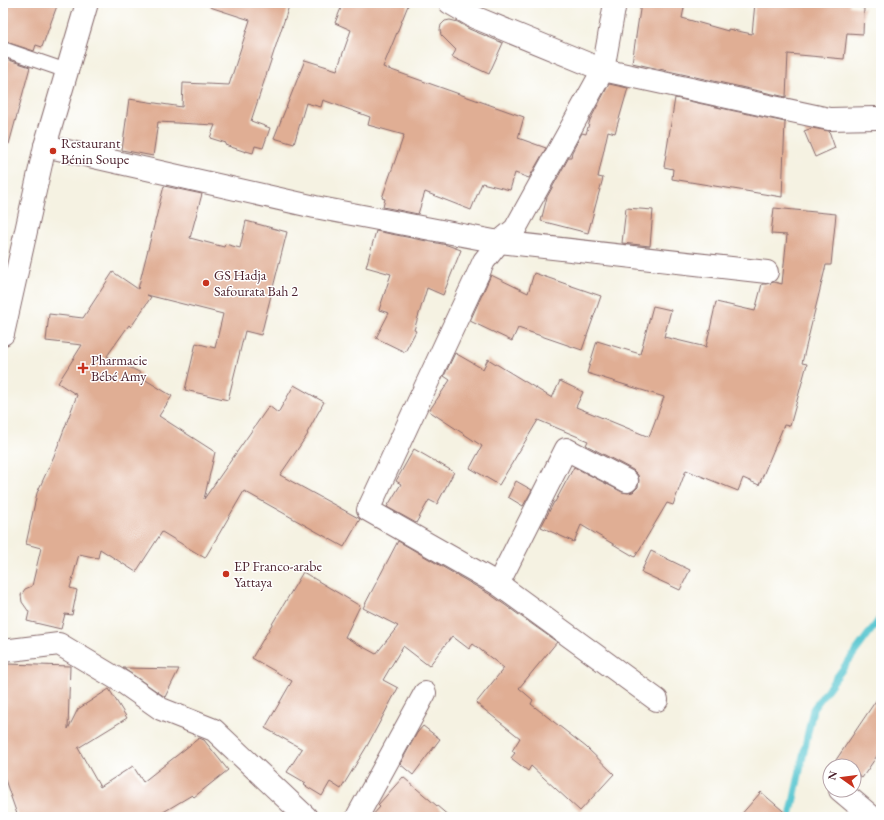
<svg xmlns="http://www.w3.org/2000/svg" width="884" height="820" viewBox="0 0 884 820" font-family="'EB Garamond',serif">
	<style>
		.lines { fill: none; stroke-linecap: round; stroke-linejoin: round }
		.stream { stroke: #5bc7d1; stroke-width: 7 }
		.building { fill: #e0ae94 }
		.service-casing { stroke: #86696b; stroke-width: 16 }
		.minor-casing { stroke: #86696b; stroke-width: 24 }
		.primary-casing { stroke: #86696b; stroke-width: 24 }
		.service { stroke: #fff; stroke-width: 14 }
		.minor { stroke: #fff; stroke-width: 22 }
		.primary { stroke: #fff; stroke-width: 22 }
		.poi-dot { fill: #c8321e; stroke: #fff; stroke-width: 1.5 }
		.labels { text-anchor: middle; stroke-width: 3; stroke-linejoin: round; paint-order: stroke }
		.poi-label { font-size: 14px; fill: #4a1f2b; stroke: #fff; text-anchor: start }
	</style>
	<rect width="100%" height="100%" fill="#fff"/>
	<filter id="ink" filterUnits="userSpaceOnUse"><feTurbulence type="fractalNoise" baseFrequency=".025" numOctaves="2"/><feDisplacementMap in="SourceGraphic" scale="8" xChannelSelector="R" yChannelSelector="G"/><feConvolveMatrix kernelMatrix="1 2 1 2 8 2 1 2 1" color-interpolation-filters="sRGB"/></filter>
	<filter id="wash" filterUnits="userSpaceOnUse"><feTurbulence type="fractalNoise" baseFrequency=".012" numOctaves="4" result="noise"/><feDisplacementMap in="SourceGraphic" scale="16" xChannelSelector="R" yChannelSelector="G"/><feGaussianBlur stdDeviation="0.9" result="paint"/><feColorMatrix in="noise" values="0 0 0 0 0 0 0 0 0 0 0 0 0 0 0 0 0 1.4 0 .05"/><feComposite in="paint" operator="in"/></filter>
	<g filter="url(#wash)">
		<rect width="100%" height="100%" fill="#f5f2e2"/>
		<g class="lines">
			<!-- stream -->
			<polyline class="stream" points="790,817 813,709 881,617"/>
		</g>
		<g id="blocks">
			<!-- building -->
			<g class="building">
				<polygon points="3,3 58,3 42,47 36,45 34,51 3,41"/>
				<polygon points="210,3 290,3 251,121 270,128 263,148 255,146 253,153 246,151 246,152 225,145 226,143 210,138 215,125 158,122 153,156 122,150 129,99 182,107 183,83 229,85 250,20 210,7"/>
				<polygon points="343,3 409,3 383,67 524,117 518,138 546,148 529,178 515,173 510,190 482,183 471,210 425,192 418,214 383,207 385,199 382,198 404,135 368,125 370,117 323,100 321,107 306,103 294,144 274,138 305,60 337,70 351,30 335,23"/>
				<polygon points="641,3 685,3 682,18 728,31 728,29 752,34 755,3 850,3 849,6 864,8 863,34 847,33 844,59 788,54 786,97 632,63"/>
				<polygon points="450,20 458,22 469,29 503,43 489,74 452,57 456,50 441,35 440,30 441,25 445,21"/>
				<polygon points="3,58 30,67 9,144 3,144"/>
				<polygon points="609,84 628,88 615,133 608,131 598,177 603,178 588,233 541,221 547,197 569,157 571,157 572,152 582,133 586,134 590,120"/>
				<polygon points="675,98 785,122 782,197 672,179 673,169 664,167"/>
				<polygon points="812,128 829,131 835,148 815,157 804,131"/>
				<polygon points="164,186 202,194 190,238 224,247 225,244 240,248 246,221 287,232 261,335 245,331 228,400 185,390 196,343 215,348 223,314 147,295 151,297 131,327 129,325 107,356 141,373 139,376 172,396 159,416 215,452 204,499 269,406 278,413 294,385 324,402 307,433 308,434 280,475 360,519 344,547 244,491 205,558 162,532 136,572 100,549 98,558 79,554 70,588 77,590 72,615 65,614 61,629 27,621 29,612 22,602 21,595 25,589 32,586 41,548 26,544 37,493 54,456 77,395 58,383 82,345 46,341 49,314 83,318 113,272 138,289"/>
				<polygon points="626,208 653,210 650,246 622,243"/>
				<polygon points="774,208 836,214 831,265 826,265 802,363 807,364 790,426 784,425 759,485 743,478 738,491 686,470 673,505 667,503 635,557 581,525 574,542 541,527 554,502 555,502 574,467 622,492 628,493 633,492 638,487 639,480 638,475 633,470 586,445 588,441 538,420 499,485 470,468 482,446 429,411 450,380 444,376 455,353 483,369 488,359 552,398 560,381 583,392 576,407 649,437 664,397 587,373 597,341 640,354 653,306 671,310 664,337 706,347 716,302 755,311 762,284 766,284 774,282 782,284 787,235 771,234"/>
				<polygon points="376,231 447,245 461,250 443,295 427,288 414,330 416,331 405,352 376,338 389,313 379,310 391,274 366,267"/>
				<polygon points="534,273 601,296 582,350 518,328 512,341 470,321 491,275 528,293"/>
				<polygon points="414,449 454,472 437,504 429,500 416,523 387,507 401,484 396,481"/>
				<polygon points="516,481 532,490 523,506 508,497"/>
				<polygon points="398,541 491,595 557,642 519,688 533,700 531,704 586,747 614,774 580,811 531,766 528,771 511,758 515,753 512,751 520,738 476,703 504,668 473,644 469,649 452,636 429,666 403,646 383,680 398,688 367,746 341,789 330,782 322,796 304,785 306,783 287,772 302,749 265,728 292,681 252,658 303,572 360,606 345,637 376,654 398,626 363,608"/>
				<polygon points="651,551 690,570 680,590 641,572"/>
				<polygon points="6,664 70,666 68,729 78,709 109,689 127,718 78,748 100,787 133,766 143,782 199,738 204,740 228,770 194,797 192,795 155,817 18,817 3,774 3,721 5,721"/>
				<polygon points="123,668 179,669 165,697"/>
				<polygon points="881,693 881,750 862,778 854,772 854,766 845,766 836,760"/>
				<polygon points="423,726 440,739 413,775 400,764 417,733"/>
				<polygon points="403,777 450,817 371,817 380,807 378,805"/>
				<polygon points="761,792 790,817 739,817"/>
			</g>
		</g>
	</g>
	<g filter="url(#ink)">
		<use href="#blocks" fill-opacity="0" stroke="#86696b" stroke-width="1"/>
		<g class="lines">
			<defs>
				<polyline id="service" points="3,49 67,71"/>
				<g id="minor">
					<polyline points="450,3 474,17 603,70 829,119 876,118"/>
					<polyline points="615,3 603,70 515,229 499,242 484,261 368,510 498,584 657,700"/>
					<polyline points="45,146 315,207 499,242 767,272"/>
					<polyline points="498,584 566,449 627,481"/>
					<polyline points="3,651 59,644 124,683 161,709 214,730 306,817"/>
					<polyline points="840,790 872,817"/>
					<polyline points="357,817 425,693"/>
				</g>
				<polyline id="primary" points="3,334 45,146 87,3"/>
			</defs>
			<!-- service casing -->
			<use href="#service" class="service-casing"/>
			<!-- minor casing -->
			<use href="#minor" class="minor-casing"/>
			<!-- primary casing -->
			<use href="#primary" class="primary-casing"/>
			<!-- service -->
			<use href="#service" class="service"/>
			<!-- minor -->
			<use href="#minor" class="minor"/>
			<!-- primary -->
			<use href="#primary" class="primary"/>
		</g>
	</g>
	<!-- markers -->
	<g class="poi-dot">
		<circle cx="53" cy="151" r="4"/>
		<circle cx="206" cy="283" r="4"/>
		<path d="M81 362h4v4h4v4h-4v4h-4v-4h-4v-4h4z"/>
		<circle cx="226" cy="574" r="4"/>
	</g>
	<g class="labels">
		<!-- poi labels -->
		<g class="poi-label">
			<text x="61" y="148">Restaurant<tspan x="61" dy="16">Bénin Soupe</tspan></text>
			<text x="214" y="280">GS Hadja<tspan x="214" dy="16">Safourata Bah 2</tspan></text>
			<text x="91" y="365">Pharmacie<tspan x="91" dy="16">Bébé Amy</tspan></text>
			<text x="234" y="571">EP Franco-arabe<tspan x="234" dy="16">Yattaya</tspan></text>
		</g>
	</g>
	<!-- margin -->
	<rect width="884" height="820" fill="none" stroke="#fff" stroke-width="16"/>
	<!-- north arrow -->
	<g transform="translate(842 778) rotate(284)"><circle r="19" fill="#ffffff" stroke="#b7a5aa"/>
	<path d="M0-3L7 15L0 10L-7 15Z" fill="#c8321e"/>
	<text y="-6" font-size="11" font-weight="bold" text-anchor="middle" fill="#4a1f2b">N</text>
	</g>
</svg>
